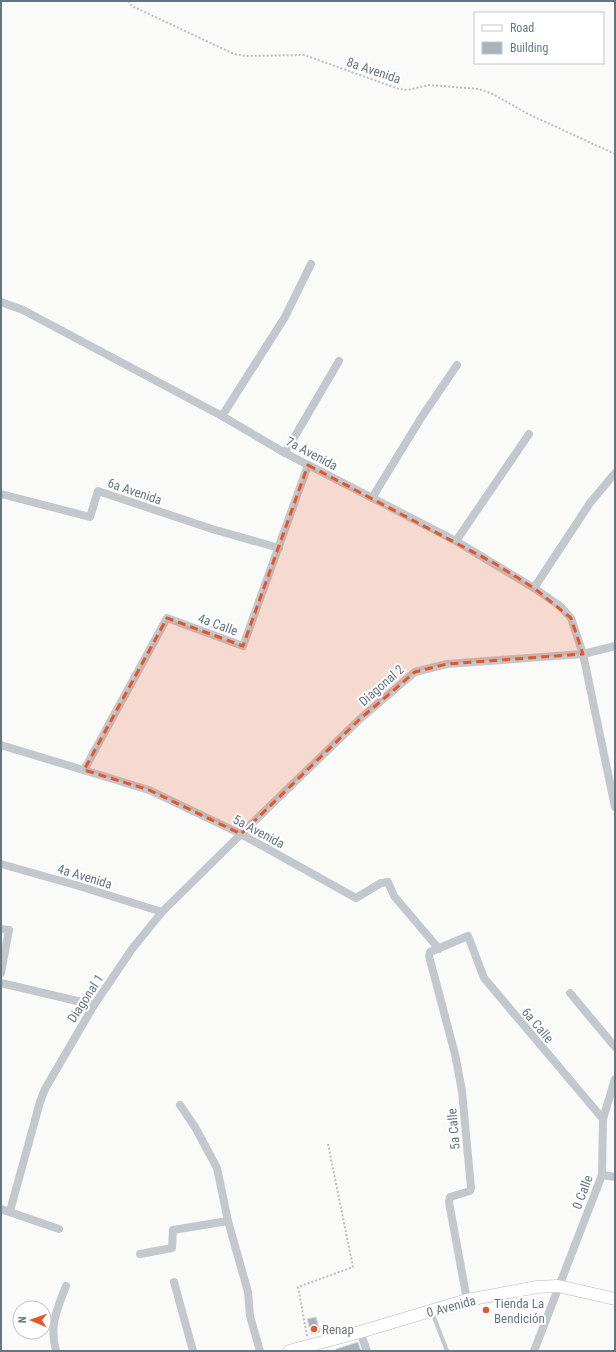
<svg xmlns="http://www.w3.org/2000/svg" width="616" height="1352" viewBox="0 0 616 1352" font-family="'Roboto Condensed',sans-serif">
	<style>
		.building { fill: #aab3b9; stroke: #dcdcda }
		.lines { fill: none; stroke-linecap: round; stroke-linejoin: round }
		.secondary-casing { stroke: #b3babf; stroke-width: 13 }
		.path { stroke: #bbbfc2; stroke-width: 2; stroke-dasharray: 2 2; stroke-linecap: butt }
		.lane { stroke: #c3c8cc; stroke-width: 4 }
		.street { stroke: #c3c8cc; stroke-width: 8 }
		.secondary { stroke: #fff; stroke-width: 12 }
		.marked { fill: #e4572e; fill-opacity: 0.2; stroke: #e4572e; stroke-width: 3; stroke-dasharray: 8 5; stroke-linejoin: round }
		.poi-dot { fill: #e4572e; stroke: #fff; stroke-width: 1.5 }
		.labels { text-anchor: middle; stroke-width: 4; stroke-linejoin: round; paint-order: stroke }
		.street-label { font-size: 13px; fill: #657683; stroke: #fff }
		.poi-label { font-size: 13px; fill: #657683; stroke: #fff; text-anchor: start }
	</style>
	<rect width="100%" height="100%" fill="#fafaf8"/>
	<!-- building -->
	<g class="building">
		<polygon points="316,1317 320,1332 311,1334 307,1319"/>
		<polygon points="358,1342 361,1351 336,1351 336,1349"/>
	</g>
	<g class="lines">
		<defs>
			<polyline id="secondary" points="289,1351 360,1332 467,1300 537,1287 558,1286 615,1299"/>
		</defs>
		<!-- secondary casing -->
		<use href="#secondary" class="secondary-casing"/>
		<!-- path -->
		<g class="path">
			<polyline points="128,1 132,6 234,54 245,56 304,55 399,89 408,90 429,85 479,89 493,94 528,114 615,154"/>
			<polyline points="307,1336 298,1287 353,1267 328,1144"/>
		</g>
		<!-- lane -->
		<polyline class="lane" points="432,1312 447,1351"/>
		<!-- street -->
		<g class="street">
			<polyline points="1,302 23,310 222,416 285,453 456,541 534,588 560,606 571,618 583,654 615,807"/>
			<polyline points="222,416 285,317 311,264"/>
			<polyline points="285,453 339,361"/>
			<polyline points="1,494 90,517 98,491 212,529 279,548"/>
			<polyline points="372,498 421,418 457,365"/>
			<polyline points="456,541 529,434"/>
			<polyline points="534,588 590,503 615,473"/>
			<polyline points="1,745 149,790 241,834 356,898 381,883 388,882 394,896 439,949"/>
			<polyline points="84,770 167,618 243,646 308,465"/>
			<polyline points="1,864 79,886 162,912"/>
			<polyline points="1,929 9,930 1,973"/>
			<polyline points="1,983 94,1005"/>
			<polyline points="570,993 615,1047"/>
			<polyline points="180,1105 195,1127 217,1168 228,1221 248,1292 250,1316 260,1351"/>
			<polyline points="602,1175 615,1177"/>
			<polyline points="1,1209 59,1229"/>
			<polyline points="10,1211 40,1102 45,1089 94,1005 132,949 162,912 241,834 360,719 415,672 447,664 583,654 615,646"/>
			<polyline points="140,1254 172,1248 173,1230 228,1221"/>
			<polyline points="174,1282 193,1351"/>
			<polyline points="467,1300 449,1202 450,1197 470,1191 471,1188 462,1091 455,1054 429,956 430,952 468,936 484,978 603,1119"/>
			<polyline points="360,1332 367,1351"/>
			<path d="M56 1351C49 1326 57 1309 66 1286"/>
			<polyline points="534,1351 602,1175 603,1119 615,1079"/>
		</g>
		<!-- secondary -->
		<use href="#secondary" class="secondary"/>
	</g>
	<!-- marked area -->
	<path class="marked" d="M308 465 494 563 534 588 571 618 583 654 447 664 415 672 360 719 241 834 149 790 84 770 167 618 243 646Z"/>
	<!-- markers -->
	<g class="poi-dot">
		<circle cx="486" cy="1310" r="4"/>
		<circle cx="314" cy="1329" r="4"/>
	</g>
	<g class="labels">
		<!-- street labels -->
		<g class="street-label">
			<text transform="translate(374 70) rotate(19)" y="5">8a Avenida</text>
			<text transform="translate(312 453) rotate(28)" y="5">7a Avenida</text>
			<text transform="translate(135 491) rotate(19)" y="5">6a Avenida</text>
			<text transform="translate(218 624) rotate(20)" y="5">4a Calle</text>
			<text transform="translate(381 685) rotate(-41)" y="5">Diagonal 2</text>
			<text transform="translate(259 831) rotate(28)" y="5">5a Avenida</text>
			<text transform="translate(85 876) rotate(17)" y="5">4a Avenida</text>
			<text transform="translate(85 998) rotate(-57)" y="5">Diagonal 1</text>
			<text transform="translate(538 1025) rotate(50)" y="5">6a Calle</text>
			<text transform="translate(453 1129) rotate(-95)" y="5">5a Calle</text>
			<text transform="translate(582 1192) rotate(-69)" y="5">0 Calle</text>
			<text transform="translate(451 1306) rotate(-15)" y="5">0 Avenida</text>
		</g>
		<!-- poi labels -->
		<g class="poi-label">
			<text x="494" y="1308">Tienda La<tspan x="494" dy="15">Bendición</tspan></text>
			<text x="322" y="1334">Renap</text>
		</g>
	</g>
	<!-- border -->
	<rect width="616" height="1352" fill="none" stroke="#657683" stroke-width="4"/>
	<!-- legend -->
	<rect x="474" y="12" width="130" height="52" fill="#ffffff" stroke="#c1c8cd"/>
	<rect x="482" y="25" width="20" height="6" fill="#ffffff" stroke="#c1c8cd"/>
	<text x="510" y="32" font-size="12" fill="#657683">Road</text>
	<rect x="482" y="42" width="20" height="12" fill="#aab3b9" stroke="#c1c8cd"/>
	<text x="510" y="52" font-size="12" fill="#657683">Building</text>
	<!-- north arrow -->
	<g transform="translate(32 1320) rotate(272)"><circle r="19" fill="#ffffff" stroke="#c1c8cd"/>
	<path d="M0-3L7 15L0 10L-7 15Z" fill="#e4572e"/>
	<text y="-6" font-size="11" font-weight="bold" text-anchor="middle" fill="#657683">N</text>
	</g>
</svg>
